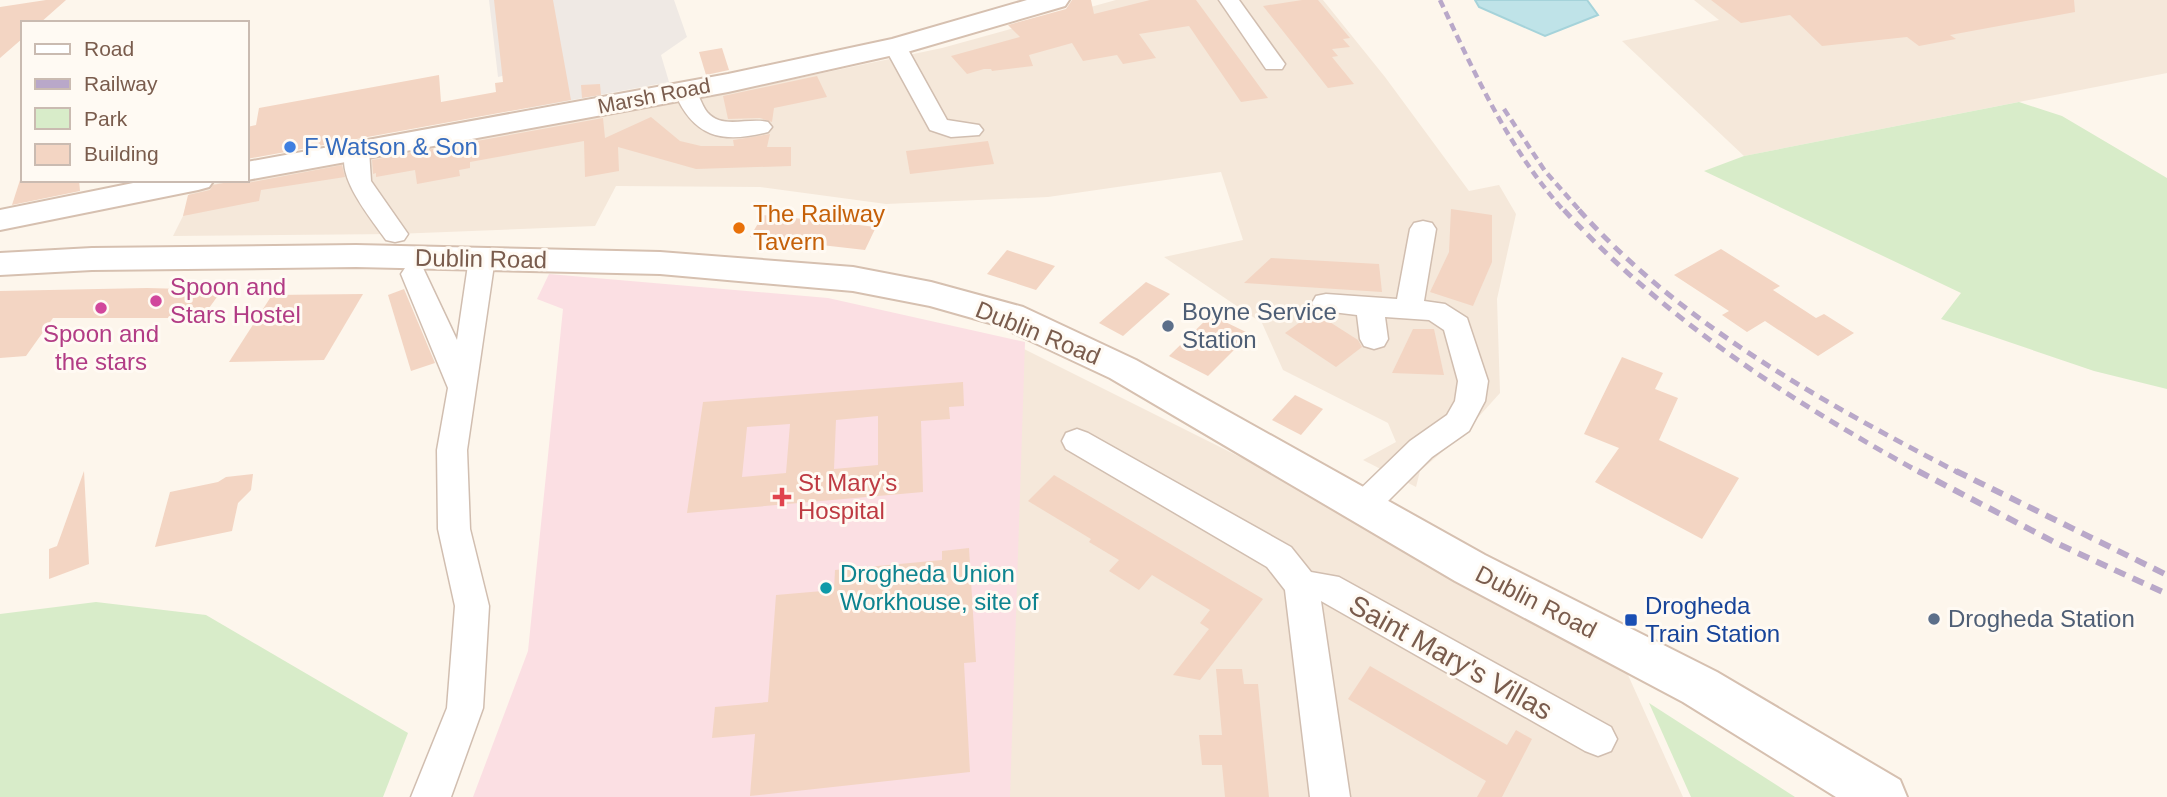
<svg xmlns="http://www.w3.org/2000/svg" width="2167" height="797" viewBox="0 0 2167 797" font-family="Arial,sans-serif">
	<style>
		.residential { fill: #f5e8da }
		.industrial { fill: #efe9e4 }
		.medical { fill: #fbdfe3 }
		.green { fill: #d8ecc9 }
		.water { fill: #bfe3e8; stroke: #a5d3da; stroke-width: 2 }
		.building { fill: #f3d5c3; fill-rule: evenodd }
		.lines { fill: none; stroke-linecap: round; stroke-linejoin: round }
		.minor-casing { stroke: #d1beb0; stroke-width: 3 }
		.secondary-casing { stroke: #d6c0b0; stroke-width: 4 }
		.minor { fill: #fff; fill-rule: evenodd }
		.secondary { fill: #fff; fill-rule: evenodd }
		.rail-far2 { stroke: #b9a8c9; stroke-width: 4.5; stroke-dasharray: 8 5; stroke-linecap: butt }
		.rail-far1 { stroke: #b9a8c9; stroke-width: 5; stroke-dasharray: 10 7; stroke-linecap: butt }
		.rail { stroke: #b9a8c9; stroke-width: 6; stroke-dasharray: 12 8; stroke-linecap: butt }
		.shop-dot { fill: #3f7fe0; stroke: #fffaf3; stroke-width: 2.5 }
		.food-dot { fill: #e8710a; stroke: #fffaf3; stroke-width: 2.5 }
		.hotel-dot { fill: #d1479c; stroke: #fffaf3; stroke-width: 2.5 }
		.service-dot { fill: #5c6f8a; stroke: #fffaf3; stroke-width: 2.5 }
		.health-dot { fill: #e0444e; stroke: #fffaf3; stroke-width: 2.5 }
		.culture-dot { fill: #0f9aa8; stroke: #fffaf3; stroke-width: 2.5 }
		.transit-dot { fill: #1a4fb4; stroke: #fffaf3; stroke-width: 2.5 }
		.labels { text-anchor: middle; stroke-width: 6; stroke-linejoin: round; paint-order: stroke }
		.far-street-label { font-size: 21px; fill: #7a5c4d; stroke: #fffaf3 }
		.shop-label { font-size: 24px; fill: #366cbe; stroke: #fffaf3; text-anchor: start }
		.food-label { font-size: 24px; fill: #c56008; stroke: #fffaf3; text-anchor: start }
		.street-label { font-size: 24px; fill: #7a5c4d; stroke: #fffaf3 }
		.hotel-label { font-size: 24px; fill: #b23c85; stroke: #fffaf3; text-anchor: start }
		.service-label { font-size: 24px; fill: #4e5e75; stroke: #fffaf3; text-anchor: start }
		.health-label { font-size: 24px; fill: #be3a42; stroke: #fffaf3; text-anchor: start }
		.culture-label { font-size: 24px; fill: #0d838f; stroke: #fffaf3; text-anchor: start }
		.transit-label { font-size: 24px; fill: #164399; stroke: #fffaf3; text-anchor: start }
		.near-street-label { font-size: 28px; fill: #7a5c4d; stroke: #fffaf3 }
	</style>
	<rect width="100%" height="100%" fill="#fdf6ec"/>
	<!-- residential -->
	<g class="residential">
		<polygon points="1116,0 1323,0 1385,77 1469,191 1499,185 1516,214 1497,299 1500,393 1464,433 1420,471 1416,487 1363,460 1396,442 1388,423 1283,370 1262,323 1164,257 1243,240 1221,172 1048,197 886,204 760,187 616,186 595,226 395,234 173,236 183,216 191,188 761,86 942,48"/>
		<polygon points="1694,0 2167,0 2167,73 1744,156 1622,41 1719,20"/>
		<polygon points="1024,349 1614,644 1683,797 1007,797"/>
	</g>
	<!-- industrial -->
	<polygon class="industrial" points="489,0 674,0 687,37 661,55 669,82 529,108 523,71 498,77"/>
	<!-- medical -->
	<polygon class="medical" points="549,274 828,298 1025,342 1010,797 473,797 528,651 563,309 537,299"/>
	<!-- green -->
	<g class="green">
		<polygon points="2019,102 2062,116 2167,178 2167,389 2094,371 1941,319 1961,293 1704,171 1744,156"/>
		<polygon points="96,602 206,615 408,733 383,797 0,797 0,614"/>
		<polygon points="1649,703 1795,797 1691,797"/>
	</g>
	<!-- water -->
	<polygon class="water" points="1475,0 1587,0 1598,15 1545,36 1479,7"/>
	<!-- building -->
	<g class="building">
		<polygon points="46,0 66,0 40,23 23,23 23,38 0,58 0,7"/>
		<polygon points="494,0 553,0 571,100 247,159 247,127 256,125 259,108 439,75 441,102 496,92 495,83 503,82"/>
		<polygon points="1072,0 1091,0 1094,14 1150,0 1196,0 1268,98 1241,102 1189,26 1139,34 1156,58 1123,64 1117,55 1083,61 1072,43 1029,55 1033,66 992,71 991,69 984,69 967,74 951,56 1020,37 1008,25 1066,9"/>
		<polygon points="1302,0 1318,0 1350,38 1343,39 1350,47 1332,49 1338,56 1332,57 1354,84 1328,88 1263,6"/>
		<polygon points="1711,0 2074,0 2075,12 1950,35 1956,39 1919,46 1907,37 1822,46 1790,15 1741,23"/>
		<polygon points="722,48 729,70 706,75 699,52"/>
		<polygon points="817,76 827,97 774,108 772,122 760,118 728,119 723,96"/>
		<polygon points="600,84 601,95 582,98 581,85"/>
		<polygon points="651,117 680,141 701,146 734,146 733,140 770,134 767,147 791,147 791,166 696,169 618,147 619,171 585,177 584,141 470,162 470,168 459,170 460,176 417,184 415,170 376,177 376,173 373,174 372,160 603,118 605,138"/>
		<polygon points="988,141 994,164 910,174 906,151"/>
		<polygon points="342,165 345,177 261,190 259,201 183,216 188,195 210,190 213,185 239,180 247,183"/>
		<polygon points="20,180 79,180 80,191 12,205"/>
		<polygon points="1451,209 1492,215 1492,262 1473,306 1430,292 1449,252"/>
		<polygon points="763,215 824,221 876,227 865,250 750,237"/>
		<polygon points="1721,249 1780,286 1773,290 1816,318 1824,314 1854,333 1818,356 1765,321 1747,332 1722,315 1729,311 1674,275"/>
		<polygon points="1007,250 1055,266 1036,290 987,274"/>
		<polygon points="1271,258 1379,264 1382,292 1244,283"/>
		<polygon points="1146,282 1170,294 1123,336 1099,323"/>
		<polygon points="147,288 222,290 204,315 197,318 53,318 26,356 0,358 0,291"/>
		<polygon points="404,289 435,363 411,371 388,295"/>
		<polygon points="363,294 324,360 229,362 272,295"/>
		<polygon points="1314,312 1358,340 1362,347 1336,367 1285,333"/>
		<polygon points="1211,315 1250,334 1208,376 1169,356"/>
		<polygon points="1413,329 1434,329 1444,375 1392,373"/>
		<polygon points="1622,357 1663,373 1655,389 1678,398 1659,440 1739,478 1702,539 1595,482 1619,448 1584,434"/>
		<path d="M963 382 964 406 949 407 950 419 921 421 923 492 687 513 703 402ZM878 416V465L834 469 836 420ZM790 424 786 473 742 477 747 427Z"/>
		<polygon points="1295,395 1323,409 1301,435 1272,420"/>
		<polygon points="84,471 89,564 49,579 49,549 57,546"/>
		<polygon points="253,474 251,490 238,503 232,531 155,547 170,492 218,482 226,477"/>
		<polygon points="1054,475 1263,599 1200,680 1173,675 1209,629 1200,623 1210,610 1152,575 1139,590 1109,571 1119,560 1089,542 1091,539 1028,501"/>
		<polygon points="969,548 976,662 964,663 970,772 750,796 755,734 712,738 715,707 768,702 776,595 834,590 835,570 942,560 942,551"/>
		<polygon points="1370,666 1507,745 1516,730 1532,739 1502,797 1477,797 1486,781 1348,699"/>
		<polygon points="1216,669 1242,669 1244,684 1258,684 1269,797 1225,797 1222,765 1202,765 1199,735 1222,735"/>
	</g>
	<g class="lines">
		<defs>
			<g id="minor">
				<polygon points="1219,0 1239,0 1285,64 1282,69 1266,69"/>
				<polygon points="895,40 903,41 906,46 947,120 979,125 983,130 979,135 951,137 930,130 884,46 887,41"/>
				<path d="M685 84 693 86C699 94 701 104 707 112 722 130 748 117 768 122L772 127 768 132C721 144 693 137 674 91L677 86Z"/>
				<path d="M357 143 365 145 369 150 371 181 408 234 404 240 395 242 386 240C371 218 330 171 349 145Z"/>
				<polygon points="1423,221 1432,223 1436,229 1424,301 1445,304 1467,318 1488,381 1485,401 1469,431 1432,457 1374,515 1363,519 1352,515 1347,506 1352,497 1410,441 1447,415 1455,401 1458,381 1444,330 1429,320 1385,317 1388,339 1384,346 1374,349 1364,346 1360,339 1357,315 1316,310 1312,303 1316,296 1326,294 1397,299 1410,229 1414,223"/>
				<polygon points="482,249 491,252 495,258 467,450 470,529 489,606 483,708 451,797 411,797 447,708 455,606 438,529 437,450 448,388 401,274 405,268 414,265 423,268 457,340 469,258 473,252"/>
				<polygon points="1077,429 1088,433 1291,547 1311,572 1339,577 1611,727 1617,739 1611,751 1598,756 1585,751 1321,601 1350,797 1310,797 1285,590 1267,567 1066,449 1062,441 1066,433"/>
			</g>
			<g id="secondary">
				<polygon points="1027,0 1069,0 1065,6 907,52 728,92 247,180 246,180 247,162 728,74 892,39"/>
				<polygon points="148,180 214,180 209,187 198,190 0,230 0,210"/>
				<polygon points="356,245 660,252 853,267 931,282 1023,307 1136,360 1485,555 1717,672 1900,780 1907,797 1836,797 1683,702 1455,581 1110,378 997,325 930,306 853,291 660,274 356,267 92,270 0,275 0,253 92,248"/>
			</g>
		</defs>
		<!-- minor casing -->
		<use href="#minor" class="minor-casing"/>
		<!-- secondary casing -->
		<use href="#secondary" class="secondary-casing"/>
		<!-- minor -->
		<use href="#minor" class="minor"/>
		<!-- secondary -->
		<use href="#secondary" class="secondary"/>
		<!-- rail-far2 -->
		<g class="rail-far2">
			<path d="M1440 0C1475 74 1509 150 1565 212"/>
			<polyline points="1504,109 1545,171 1581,212"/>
		</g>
		<!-- rail-far1 -->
		<g class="rail-far1">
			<path d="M1564 210C1664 319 1792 402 1921 473"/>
			<path d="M1579 210C1682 325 1824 403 1959 473"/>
		</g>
		<!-- rail -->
		<g class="rail">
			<polyline points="1918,471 2056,543 2167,594"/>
			<polyline points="1956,471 2167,575"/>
		</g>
	</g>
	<!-- markers -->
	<circle class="shop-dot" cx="290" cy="147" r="7"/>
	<circle class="food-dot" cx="739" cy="228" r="7"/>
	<g class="hotel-dot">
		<circle cx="156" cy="301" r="7"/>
		<circle cx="101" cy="308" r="7"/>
	</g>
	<g class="service-dot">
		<circle cx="1168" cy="326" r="7"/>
		<circle cx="1934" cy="619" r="7"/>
	</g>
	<path class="health-dot" d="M778.5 486.5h7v7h7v7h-7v7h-7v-7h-7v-7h7z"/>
	<circle class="culture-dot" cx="826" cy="588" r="7"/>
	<rect class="transit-dot" x="1624" y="613" width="14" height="14" rx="3.5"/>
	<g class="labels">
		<!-- far-street labels -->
		<g class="far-street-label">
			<text transform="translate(654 96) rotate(-11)" y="7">Marsh Road</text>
		</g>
		<!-- shop labels -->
		<g class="shop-label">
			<text x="304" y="155">F Watson &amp; Son</text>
		</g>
		<!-- food labels -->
		<g class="food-label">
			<text x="753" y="222">The Railway<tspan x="753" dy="28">Tavern</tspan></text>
		</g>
		<!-- street labels -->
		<g class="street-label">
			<text transform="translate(481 259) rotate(1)" y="8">Dublin Road</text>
			<text transform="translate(1038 333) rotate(22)" y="8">Dublin Road</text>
			<text transform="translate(1536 602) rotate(27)" y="8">Dublin Road</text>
		</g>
		<!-- hotel labels -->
		<g class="hotel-label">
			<text x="170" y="295">Spoon and<tspan x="170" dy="28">Stars Hostel</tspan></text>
			<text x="101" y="342" text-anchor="middle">Spoon and<tspan x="101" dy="28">the stars</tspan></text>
		</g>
		<!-- service labels -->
		<g class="service-label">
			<text x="1182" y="320">Boyne Service<tspan x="1182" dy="28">Station</tspan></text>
			<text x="1948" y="627">Drogheda Station</text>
		</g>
		<!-- health labels -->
		<g class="health-label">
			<text x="798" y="491">St Mary's<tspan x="798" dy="28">Hospital</tspan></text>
		</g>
		<!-- culture labels -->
		<g class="culture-label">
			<text x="840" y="582">Drogheda Union<tspan x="840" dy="28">Workhouse, site of</tspan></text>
		</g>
		<!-- transit labels -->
		<g class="transit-label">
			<text x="1645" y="614">Drogheda<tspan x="1645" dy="28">Train Station</tspan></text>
		</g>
		<!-- near-street labels -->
		<g class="near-street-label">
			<text transform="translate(1451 657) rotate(29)" y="10">Saint Mary's Villas</text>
		</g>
	</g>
	<!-- legend -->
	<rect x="21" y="21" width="228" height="161" fill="#fffaf3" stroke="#cabbb1" stroke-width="2"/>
	<rect x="35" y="44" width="35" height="10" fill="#ffffff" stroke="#cabbb1" stroke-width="2"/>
	<text x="84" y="56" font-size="21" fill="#7a5c4d">Road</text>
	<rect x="35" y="79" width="35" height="10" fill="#b9a8c9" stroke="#cabbb1" stroke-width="2"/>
	<text x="84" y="91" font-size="21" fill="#7a5c4d">Railway</text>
	<rect x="35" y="108" width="35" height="21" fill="#d8ecc9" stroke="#cabbb1" stroke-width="2"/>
	<text x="84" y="126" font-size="21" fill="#7a5c4d">Park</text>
	<rect x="35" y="144" width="35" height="21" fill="#f3d5c3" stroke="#cabbb1" stroke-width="2"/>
	<text x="84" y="161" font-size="21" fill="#7a5c4d">Building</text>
</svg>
